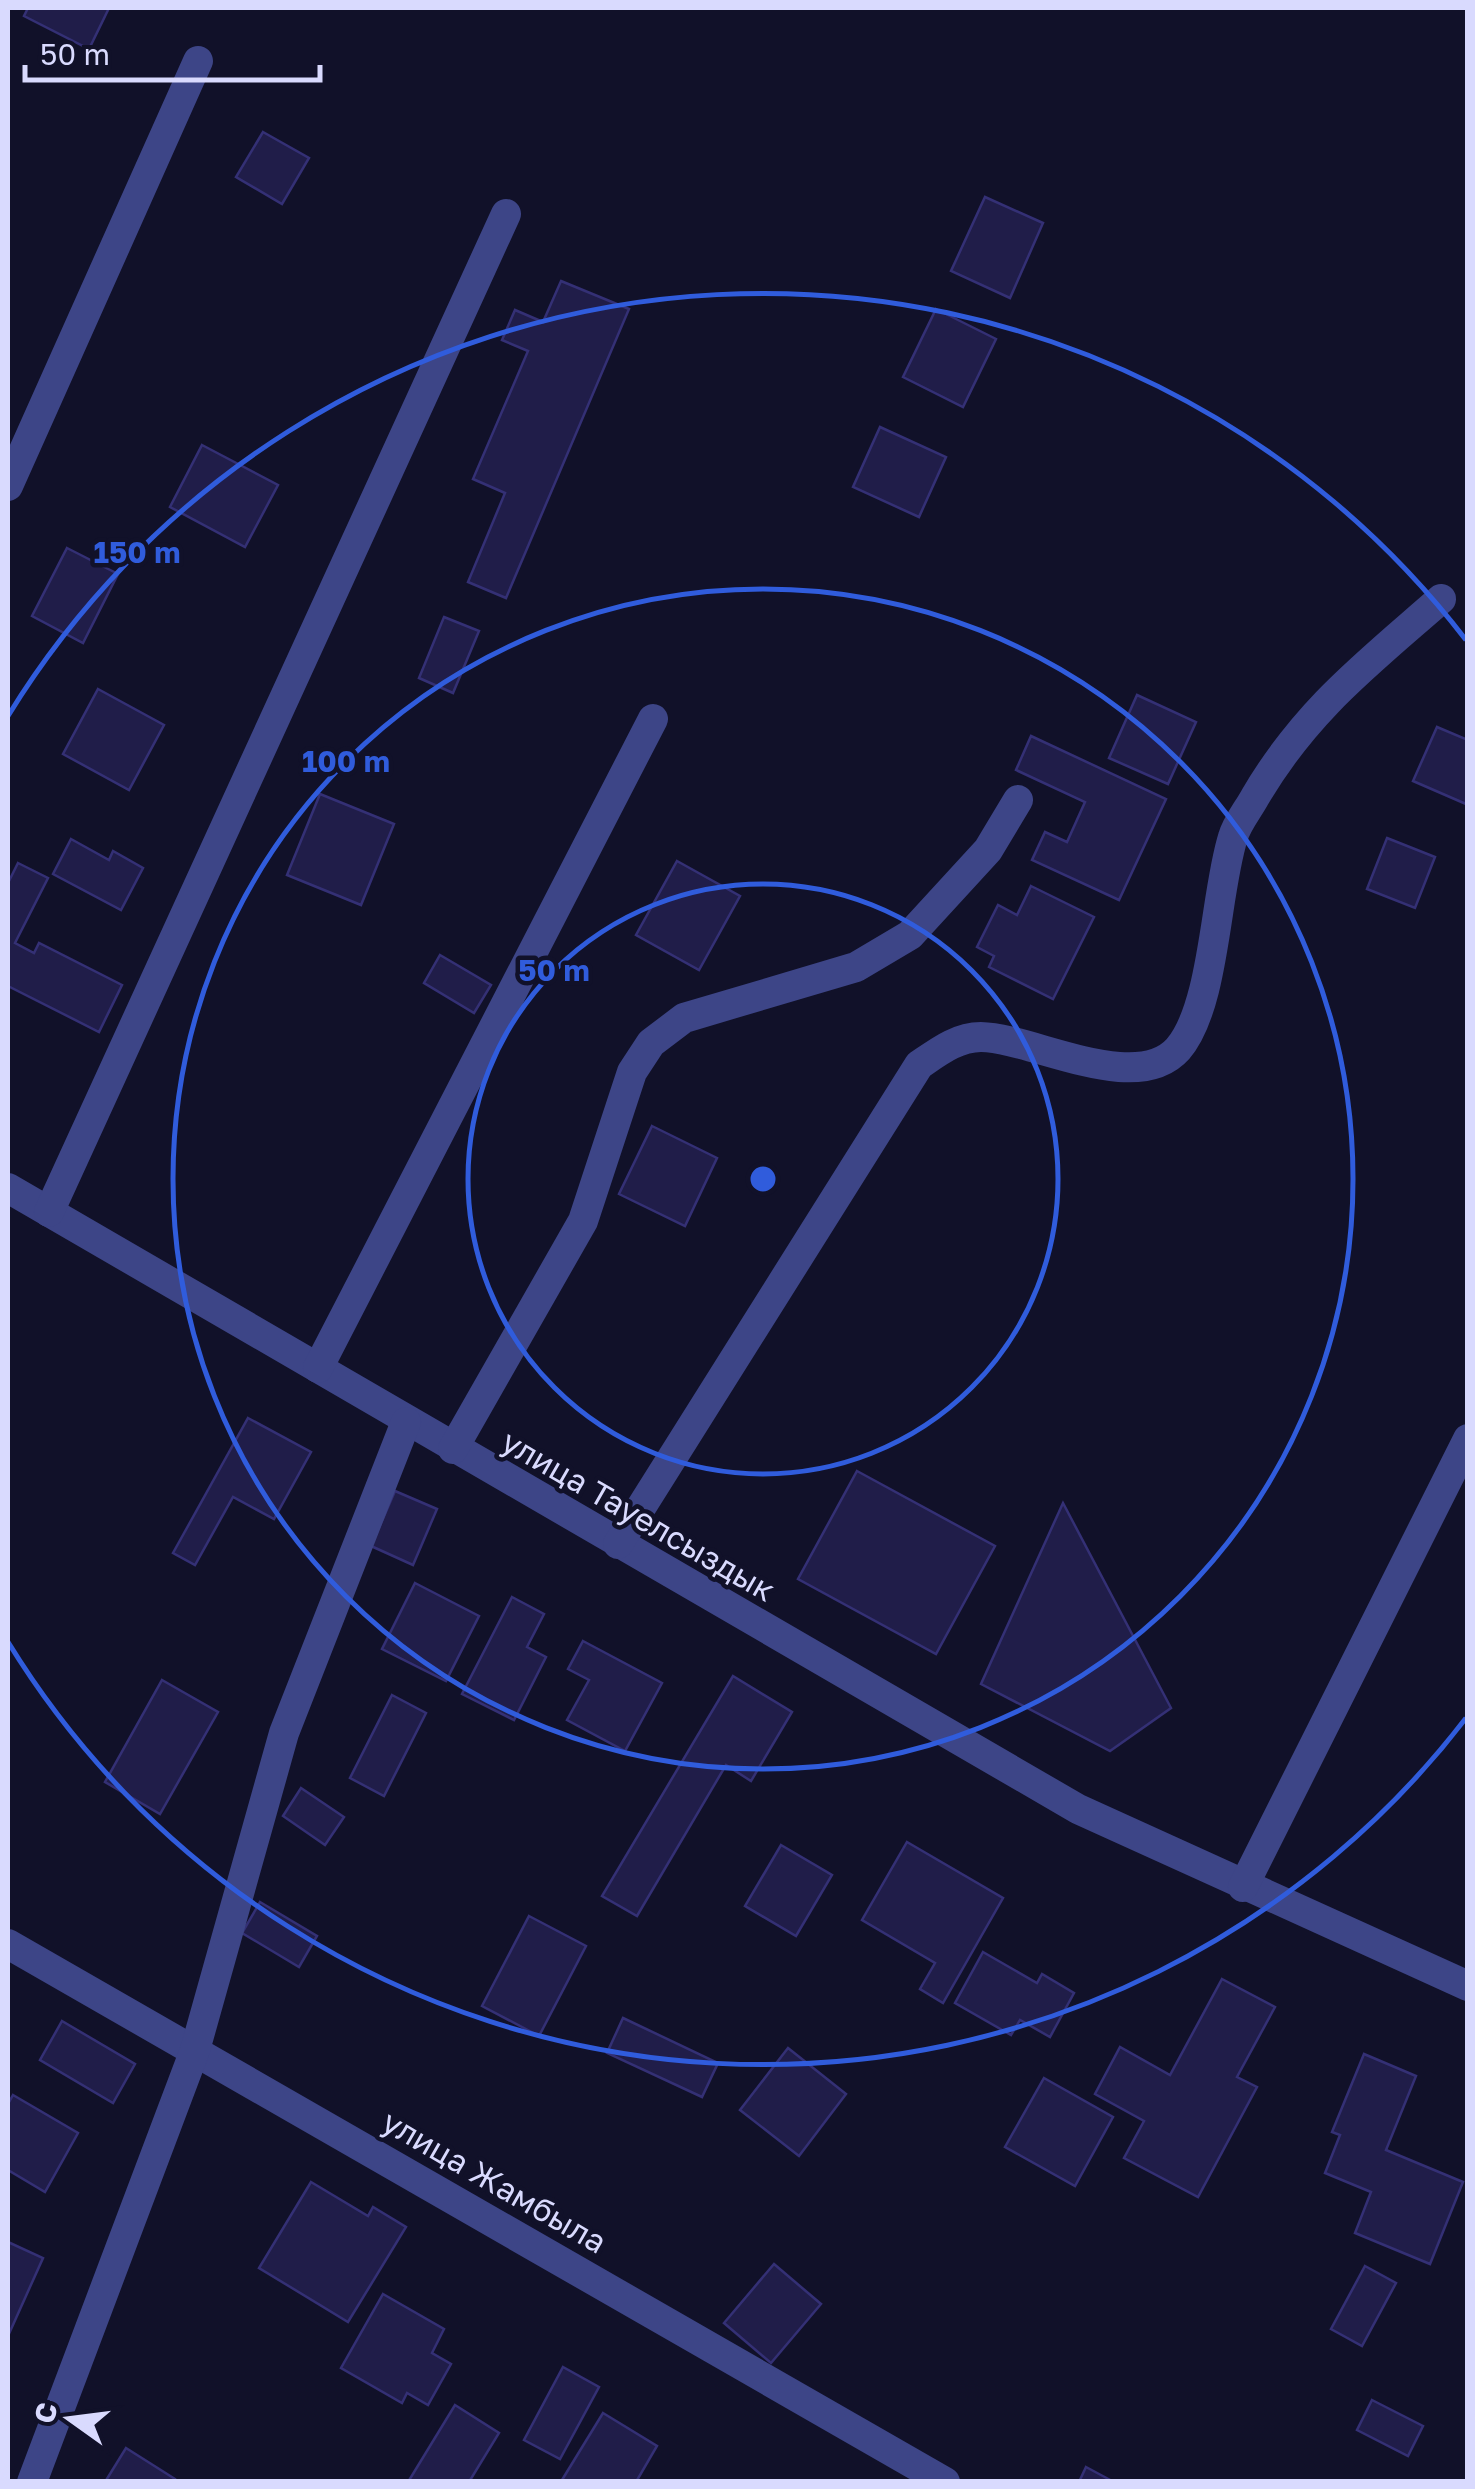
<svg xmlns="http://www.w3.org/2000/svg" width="1475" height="2489" viewBox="0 0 1475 2489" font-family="'Golos Text',sans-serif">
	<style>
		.building { fill: #201d49; stroke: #343075; stroke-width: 2.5 }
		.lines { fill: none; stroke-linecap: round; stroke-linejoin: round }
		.minor { stroke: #3d4587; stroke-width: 30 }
		.ring { fill: none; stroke: #305cdc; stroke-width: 5 }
		.labels { text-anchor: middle; stroke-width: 9; stroke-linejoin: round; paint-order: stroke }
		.street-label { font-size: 32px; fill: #d9dafe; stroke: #111129 }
		.centre { fill: #305cdc; stroke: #111129; stroke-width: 5 }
		.ring-label { font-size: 30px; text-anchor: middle; font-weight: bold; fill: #305cdc; stroke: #111129; stroke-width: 9; stroke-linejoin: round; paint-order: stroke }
	</style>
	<rect width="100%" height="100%" fill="#111129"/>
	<!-- building -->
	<g class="building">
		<polygon points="28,8 109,8 89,49 24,16"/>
		<polygon points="263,132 309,158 282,204 236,177"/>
		<polygon points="985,197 1043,223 1010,298 951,271"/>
		<polygon points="561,281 629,309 506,598 468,582 505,493 473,479 528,351 502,340 515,310 543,322"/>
		<polygon points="936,309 996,339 963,407 903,377"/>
		<polygon points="880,427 946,457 919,517 853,487"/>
		<polygon points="202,445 278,485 245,547 170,507"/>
		<polygon points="67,548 118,574 83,643 32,616"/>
		<polygon points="444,617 479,631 453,693 419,678"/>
		<polygon points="98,689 164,725 129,790 63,754"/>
		<polygon points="1137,695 1196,722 1168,784 1109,758"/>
		<polygon points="1437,727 1468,740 1466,804 1413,781"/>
		<polygon points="1031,736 1166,799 1119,900 1032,860 1045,832 1067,842 1085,802 1016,770"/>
		<polygon points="320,794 394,824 361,905 287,875"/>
		<polygon points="1387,838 1435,857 1415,908 1367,889"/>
		<polygon points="71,839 109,860 113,851 143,868 121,910 53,874"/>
		<polygon points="677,861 740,896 699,970 636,935"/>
		<polygon points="18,863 48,878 15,943 34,953 39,943 122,985 99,1032 8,986 8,883"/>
		<polygon points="1031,886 1094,917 1053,999 989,967 994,956 977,947 998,905 1017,915"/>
		<polygon points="440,955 491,985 474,1013 424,983"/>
		<polygon points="652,1126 717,1158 685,1226 619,1194"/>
		<polygon points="248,1418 311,1452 274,1519 233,1497 195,1565 173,1553"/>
		<polygon points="857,1471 995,1546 936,1654 798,1579"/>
		<polygon points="395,1491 437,1509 413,1565 371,1546"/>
		<polygon points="1063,1503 1171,1708 1110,1751 981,1684"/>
		<polygon points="415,1583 479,1616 446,1681 382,1649"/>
		<polygon points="512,1597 544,1614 527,1647 546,1657 514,1720 462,1694"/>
		<polygon points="583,1641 662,1683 625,1751 567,1720 589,1680 568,1669"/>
		<polygon points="733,1676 792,1712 751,1781 726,1765 637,1916 602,1896"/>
		<polygon points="162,1680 218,1712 160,1814 105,1782"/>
		<polygon points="392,1695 426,1713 384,1796 350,1778"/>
		<polygon points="301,1788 344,1817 325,1845 283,1816"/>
		<polygon points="907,1842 1003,1898 943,2003 920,1989 935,1963 862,1920"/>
		<polygon points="781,1845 832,1875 796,1936 745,1906"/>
		<polygon points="260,1902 317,1936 299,1967 242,1933"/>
		<polygon points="529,1916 586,1946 539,2036 482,2006"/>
		<polygon points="983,1952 1037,1983 1042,1974 1074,1993 1050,2037 1020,2020 1011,2035 955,2003"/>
		<polygon points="1222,1979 1275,2007 1237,2077 1257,2087 1198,2197 1124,2158 1144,2121 1095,2094 1120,2047 1170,2075"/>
		<polygon points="623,2018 718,2063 702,2097 607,2053"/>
		<polygon points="62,2021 135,2064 113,2103 40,2060"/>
		<polygon points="788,2048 846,2094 799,2156 740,2110"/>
		<polygon points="1364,2054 1416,2076 1386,2150 1463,2182 1430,2264 1355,2233 1371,2192 1325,2173 1340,2135 1332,2132"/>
		<polygon points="1044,2078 1113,2117 1075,2186 1005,2147"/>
		<polygon points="13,2095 78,2133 45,2192 8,2170 8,2104"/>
		<polygon points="311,2182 368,2216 373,2207 406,2227 348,2322 259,2268"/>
		<polygon points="8,2242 43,2258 8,2336"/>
		<polygon points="774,2264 821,2304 771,2363 724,2323"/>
		<polygon points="1365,2266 1396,2283 1362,2346 1331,2329"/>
		<polygon points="383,2294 444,2329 432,2353 451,2364 428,2405 407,2393 402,2403 341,2368"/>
		<polygon points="563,2367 599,2387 560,2459 524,2440"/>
		<polygon points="1372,2400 1423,2426 1408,2456 1357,2430"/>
		<polygon points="455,2405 499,2433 469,2482 408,2482"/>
		<polygon points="603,2413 657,2446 636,2482 565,2482 562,2480"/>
		<polygon points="126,2448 175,2479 174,2482 105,2482"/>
		<polygon points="1086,2467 1114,2482 1079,2482"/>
	</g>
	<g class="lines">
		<!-- minor -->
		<g class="minor">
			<polyline points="8,486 198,61"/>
			<polyline points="8,1188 1078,1809 1468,1986"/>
			<polyline points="49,1212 506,214"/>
			<polyline points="318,1368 653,719"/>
			<polyline points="453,1449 583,1221 632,1072 651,1043 684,1018 856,967 910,935 988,850 1018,800"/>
			<path d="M618 1544 919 1065C938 1052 957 1037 981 1037 1033 1038 1136 1096 1178 1049 1215 1006 1215 893 1233 837 1237 823 1248 810 1255 797 1306 710 1367 664 1441 599"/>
			<polyline points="1243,1887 1468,1439"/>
			<polyline points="8,1944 945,2482"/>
			<polyline points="32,2482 195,2050 284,1733 406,1422"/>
		</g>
	</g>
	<!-- distance rings -->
	<g class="ring">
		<circle cx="763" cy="1179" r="295"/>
		<circle cx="763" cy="1179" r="590"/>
		<path d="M1466 1718A886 886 0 0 1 8 1642M8 716A886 886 0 0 1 1466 640"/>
	</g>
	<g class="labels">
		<!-- street labels -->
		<g class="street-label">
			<text transform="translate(638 1516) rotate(30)" y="11">улица Тауелсыздык</text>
			<text transform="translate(494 2182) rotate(30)" y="11">улица Жамбыла</text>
		</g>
	</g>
	<circle cx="763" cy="1179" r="15" class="centre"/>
	<g class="ring-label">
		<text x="137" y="563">150 m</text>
		<text x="346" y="772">100 m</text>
		<text x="554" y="981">50 m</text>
	</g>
	<!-- border -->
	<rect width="1475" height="2489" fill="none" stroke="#d9dafe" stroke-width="20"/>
	<!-- north arrow -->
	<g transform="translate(70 2419) rotate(284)" stroke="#111129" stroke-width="8" paint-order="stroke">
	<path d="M0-8L18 38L0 25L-18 38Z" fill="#d9dafe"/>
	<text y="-15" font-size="28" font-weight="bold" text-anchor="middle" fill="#d9dafe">С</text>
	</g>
	<!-- scale -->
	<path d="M25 65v15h295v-15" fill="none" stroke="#d9dafe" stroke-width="5"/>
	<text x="40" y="65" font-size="30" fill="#d9dafe" stroke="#111129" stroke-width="8" paint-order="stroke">50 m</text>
</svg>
